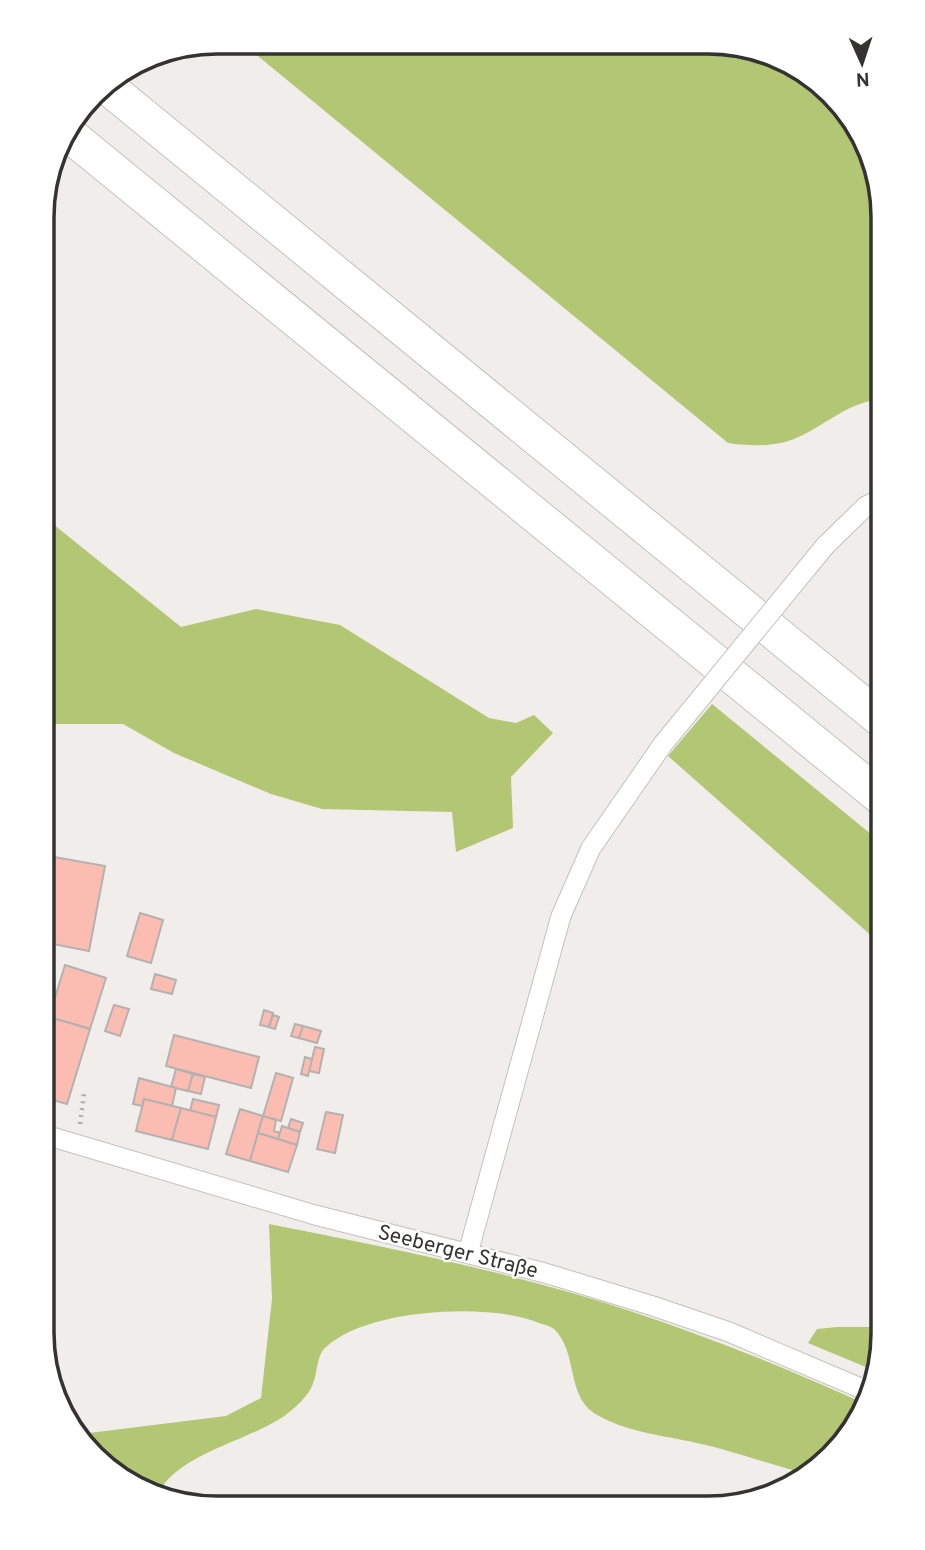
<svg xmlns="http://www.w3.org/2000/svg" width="925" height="1550" viewBox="0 0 925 1550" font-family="Overpass,sans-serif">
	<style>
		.green { fill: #b3c674 }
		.building { fill: #fbbdb1; stroke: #b4b1b0; stroke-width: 2 }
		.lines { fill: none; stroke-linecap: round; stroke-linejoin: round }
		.street-casing { stroke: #c4c1be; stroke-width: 21 }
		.highway-casing { stroke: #c4c1be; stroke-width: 37 }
		.path { stroke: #afacaa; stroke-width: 4.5; stroke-dasharray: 2 5; stroke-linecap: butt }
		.street { stroke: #fff; stroke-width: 19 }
		.highway { stroke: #fff; stroke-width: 35 }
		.street-bridge-casing { stroke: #c4c1be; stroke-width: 21; stroke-linecap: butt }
		.street-bridge { stroke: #fff; stroke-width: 19 }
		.labels { text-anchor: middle; stroke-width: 5; stroke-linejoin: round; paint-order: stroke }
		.street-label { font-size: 21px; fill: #343332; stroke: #fff }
		.rim { fill: none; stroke: #343332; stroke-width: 3.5 }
	</style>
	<rect width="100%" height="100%" fill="#f0edea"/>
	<!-- green -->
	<g class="green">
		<path d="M241 42 741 45 815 79 870 151 883 218V399C848 401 824 427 794 439 775 447 748 446 728 443Z"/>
		<polygon points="43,516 181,627 256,609 340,625 489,718 516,723 534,715 553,733 511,777 513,828 456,852 452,812 322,809 271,794 174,753 123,724 43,724"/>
		<polygon points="712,704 883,844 883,946 668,756"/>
		<path d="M269 1224C390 1248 516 1273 633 1312 711 1338 786 1368 861 1402L847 1439 802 1473C770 1464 738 1453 706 1445 670 1436 625 1433 594 1413 566 1394 578 1352 554 1329 549 1325 540 1324 534 1321 484 1303 367 1309 326 1347 316 1355 318 1374 312 1386 308 1396 296 1407 288 1413 254 1440 180 1452 159 1492L110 1471 81 1434 226 1416 261 1398 272 1299Z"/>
		<polygon points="837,1327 881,1327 883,1344 873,1370 808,1343 817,1329"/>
	</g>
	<!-- building -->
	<g class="building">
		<polygon points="43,855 105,866 89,951 43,942"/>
		<polygon points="140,913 163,920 151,963 127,956"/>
		<polygon points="65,965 106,978 90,1029 49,1017"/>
		<polygon points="155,974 176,980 172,994 151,989"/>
		<polygon points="114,1005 129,1009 120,1036 105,1031"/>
		<polygon points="264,1010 273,1013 269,1027 260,1025"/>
		<polygon points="273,1015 279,1017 275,1029 269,1027"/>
		<polygon points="49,1017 90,1029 67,1104 42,1097 42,1039"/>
		<polygon points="295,1024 303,1026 299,1038 291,1036"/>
		<polygon points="303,1026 321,1031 317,1043 299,1038"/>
		<polygon points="174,1035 259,1057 251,1088 166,1066"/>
		<polygon points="315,1047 324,1049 319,1073 309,1071"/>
		<polygon points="305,1057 312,1059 308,1076 301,1074"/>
		<polygon points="176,1069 193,1074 188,1091 171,1087"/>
		<polygon points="276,1073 293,1078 281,1121 263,1116"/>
		<polygon points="193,1074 205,1077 201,1094 188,1091"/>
		<polygon points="139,1078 176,1088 172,1106 144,1099 143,1106 133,1104"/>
		<polygon points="144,1099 181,1108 172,1140 136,1131"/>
		<polygon points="193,1099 219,1105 216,1117 190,1111"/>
		<polygon points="181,1108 216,1117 208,1149 172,1140"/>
		<polygon points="240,1109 263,1116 250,1161 226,1154"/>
		<polygon points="326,1112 343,1115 335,1153 317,1149"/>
		<polygon points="263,1116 276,1120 274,1131 280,1133 278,1139 258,1133"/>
		<polygon points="291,1119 303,1123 300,1132 288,1128"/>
		<polygon points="282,1126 300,1132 297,1145 278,1139"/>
		<polygon points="258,1133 297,1145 288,1172 250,1161"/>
	</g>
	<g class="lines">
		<defs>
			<g id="street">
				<polyline points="825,546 866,506 883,498"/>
				<polyline points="42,1134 315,1215 545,1273 653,1306 729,1332 865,1390"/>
				<polyline points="468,1253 561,916 591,848 663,744"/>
			</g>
			<g id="highway">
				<polyline points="104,84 883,721"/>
				<polyline points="66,132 883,799"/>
			</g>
		</defs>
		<!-- street casing -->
		<use href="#street" class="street-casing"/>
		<!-- highway casing -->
		<use href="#highway" class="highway-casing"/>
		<!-- path -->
		<polyline class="path" points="80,1124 84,1094"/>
		<!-- street -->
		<use href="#street" class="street"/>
		<!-- highway -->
		<use href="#highway" class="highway"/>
		<defs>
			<polyline id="street-bridge" points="663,744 825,546"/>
		</defs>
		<!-- street-bridge casing -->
		<use href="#street-bridge" class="street-bridge-casing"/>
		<!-- street-bridge -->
		<use href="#street-bridge" class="street-bridge"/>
	</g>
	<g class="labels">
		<!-- street labels -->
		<g class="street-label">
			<text transform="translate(458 1251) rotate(14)" y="7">Seeberger Straße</text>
		</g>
	</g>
	<!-- crop -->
	<path d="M0 0H925V1550H0ZM217 54H708A163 163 0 0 1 871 217V1333A163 163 0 0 1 708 1496H217A163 163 0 0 1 54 1333V217A163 163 0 0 1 217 54Z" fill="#fff" fill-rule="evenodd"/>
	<path class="rim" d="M217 54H708A163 163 0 0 1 871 217V1333A163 163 0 0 1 708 1496H217A163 163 0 0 1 54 1333V217A163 163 0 0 1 217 54Z"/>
	<!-- north arrow -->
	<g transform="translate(862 63) rotate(177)" stroke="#ffffff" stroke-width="5" paint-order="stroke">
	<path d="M0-5L12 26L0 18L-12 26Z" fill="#343332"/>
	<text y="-10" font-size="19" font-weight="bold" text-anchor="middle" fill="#343332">N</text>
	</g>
</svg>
